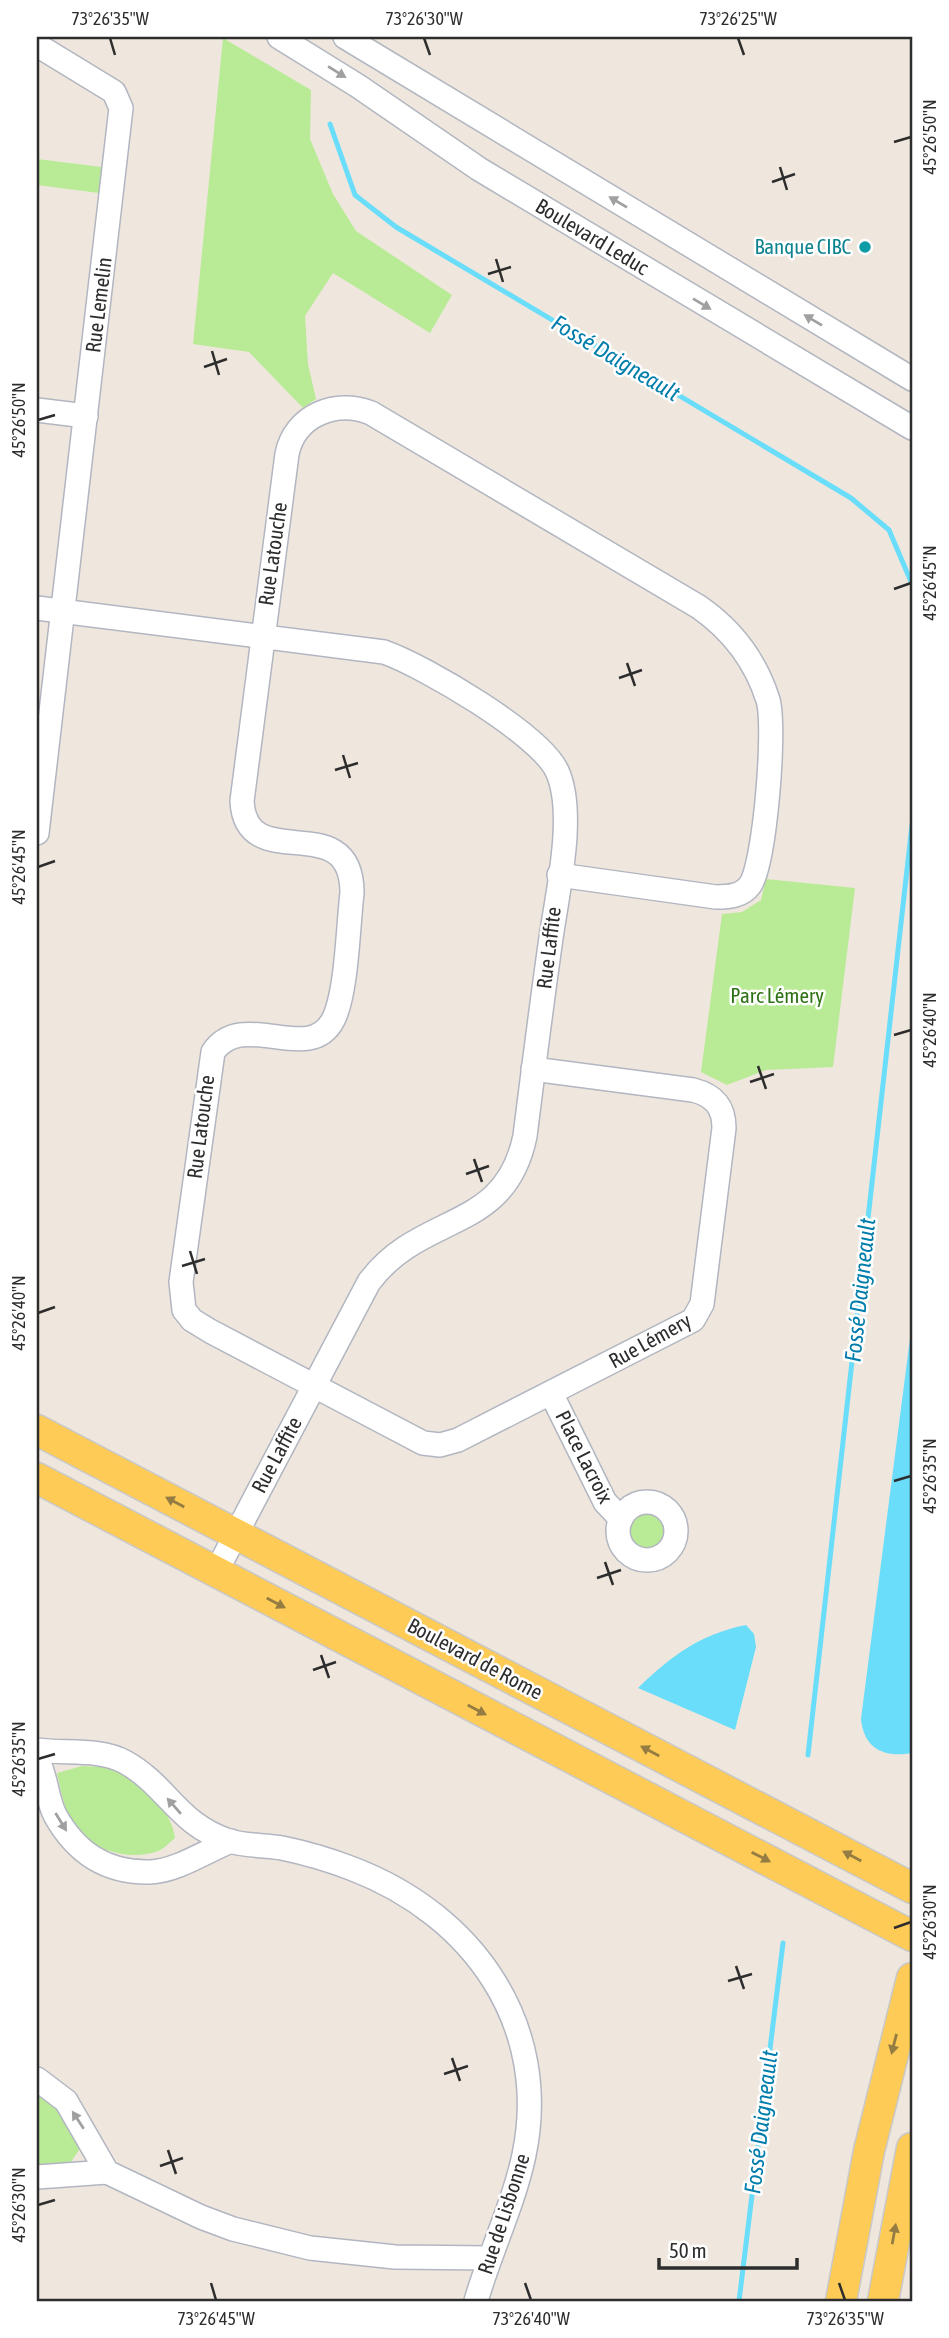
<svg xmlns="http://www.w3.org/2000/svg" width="949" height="2338" viewBox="0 0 949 2338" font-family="'Asap Condensed',sans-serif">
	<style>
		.green { fill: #b9ea96 }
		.water { fill: #69ddf9 }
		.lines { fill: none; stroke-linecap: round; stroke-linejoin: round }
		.stream { stroke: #69ddf9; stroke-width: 5 }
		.minor-casing { stroke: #b2b6c1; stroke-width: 26 }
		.major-casing { stroke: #c8c8c8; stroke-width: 33 }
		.minor { stroke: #fff; stroke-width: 23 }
		.major { stroke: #fdcb56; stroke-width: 30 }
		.oneway { fill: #a0a0a0 }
		.oneway2 { fill: #957c42 }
		.ticks { fill: none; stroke: #2d2d2d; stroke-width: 2.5 }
		.culture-dot { fill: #0f9aa8; stroke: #fff; stroke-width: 2.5 }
		.labels { text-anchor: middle; stroke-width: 5; stroke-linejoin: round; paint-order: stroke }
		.street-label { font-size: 21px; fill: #2d2d2d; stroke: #fff }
		.culture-label { font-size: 21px; fill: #0d838f; stroke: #fff; text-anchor: end }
		.park-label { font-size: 21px; fill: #2e7214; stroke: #fff }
		.water-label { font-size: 23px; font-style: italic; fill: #017dac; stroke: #fff }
		.neatline { fill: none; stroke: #2d2d2d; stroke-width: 2.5 }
		.ticks-label { font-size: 18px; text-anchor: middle; fill: #2d2d2d }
	</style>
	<rect width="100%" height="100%" fill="#efe7de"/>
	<!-- green -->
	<g class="green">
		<polygon points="223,38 311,90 310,139 333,194 356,231 452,295 430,333 333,273 305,316 308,364 316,399 303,408 249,352 193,344"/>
		<polygon points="37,159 102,167 99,193 37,185"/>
		<polygon points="766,879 855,888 833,1067 766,1070 727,1085 701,1072 722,914 742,912 761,900"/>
		<circle cx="647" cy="1531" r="17"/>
		<path d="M82 1766C91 1767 102 1766 110 1768 138 1777 172 1809 175 1838 170 1842 164 1849 158 1851 130 1862 90 1850 74 1825 64 1809 61 1791 57 1773Z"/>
		<path d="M37 2093C55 2108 76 2125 79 2150L69 2165 37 2167Z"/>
	</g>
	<!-- water -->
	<g class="water">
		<path d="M912 1323V1753C884 1758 864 1749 861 1719Z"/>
		<path d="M746 1625 754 1634 756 1647 735 1730 638 1688C671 1656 700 1634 746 1625Z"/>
	</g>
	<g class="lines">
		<!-- stream -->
		<g class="stream">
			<polyline points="330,124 355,195 396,227 851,498 889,530 912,584"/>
			<polyline points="808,1755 912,825"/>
			<polyline points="739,2301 783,1943"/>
		</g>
		<defs>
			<g id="minor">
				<polyline points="279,37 358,86 479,169 912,428"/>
				<polyline points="345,37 912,379"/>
				<polyline points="37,45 114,92 121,108 37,833"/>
				<polyline points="37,410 86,416"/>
				<path d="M37 608 384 652C424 666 540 734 557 771 577 814 556 898 550 945 541 1009 533 1072 525 1136 505 1234 422 1211 369 1282L216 1572"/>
				<path d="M533 1069 693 1090C713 1095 724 1106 724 1128L702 1304 693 1320 458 1440 440 1445 423 1443 210 1331 192 1320 184 1310 181 1282 213 1052C243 1008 309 1066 333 1020 347 993 348 926 352 893 352 805 246 878 242 801L287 454C295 415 336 399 371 413L699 607C732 630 756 662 768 700 776 727 765 864 750 885 742 896 729 897 716 897L559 875"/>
				<polyline points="551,1393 605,1502 621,1519"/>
				<circle cx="647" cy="1531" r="29"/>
				<path d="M37 1750C65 1754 100 1748 125 1762 168 1786 177 1824 229 1841 245 1846 265 1845 282 1848 306 1853 330 1860 353 1869 473 1915 551 2025 524 2155 513 2206 490 2252 476 2301"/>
				<path d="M37 1759C47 1777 46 1797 55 1815 76 1853 106 1873 150 1872 177 1871 206 1851 231 1841"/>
				<polyline points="37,2079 66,2101 107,2172 201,2217 233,2229 310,2248 395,2257 490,2258"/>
				<polyline points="37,2177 107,2172"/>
			</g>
			<g id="major">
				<polyline points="37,1430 912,1888"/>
				<polyline points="37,1478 912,1936"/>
				<polyline points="841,2301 869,2151 912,1978"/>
				<polyline points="883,2301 912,2148"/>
			</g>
		</defs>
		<!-- minor casing -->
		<use href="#minor" class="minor-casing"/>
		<!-- major casing -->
		<use href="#major" class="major-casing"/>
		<!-- minor -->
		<use href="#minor" class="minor"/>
		<!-- major -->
		<use href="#major" class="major"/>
	</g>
	<!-- one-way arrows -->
	<defs><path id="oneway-solid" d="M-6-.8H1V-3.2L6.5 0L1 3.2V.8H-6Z" transform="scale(1.75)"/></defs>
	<g class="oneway">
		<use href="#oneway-solid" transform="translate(337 72) rotate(32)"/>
		<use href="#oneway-solid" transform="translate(618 202) rotate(-149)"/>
		<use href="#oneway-solid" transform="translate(702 304) rotate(31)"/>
		<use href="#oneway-solid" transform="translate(813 320) rotate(-149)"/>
		<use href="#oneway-solid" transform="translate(174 1806) rotate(-131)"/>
		<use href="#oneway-solid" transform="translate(61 1822) rotate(58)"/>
		<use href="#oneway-solid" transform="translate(78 2120) rotate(-123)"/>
	</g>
	<g class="oneway2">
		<use href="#oneway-solid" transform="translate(175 1502) rotate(-152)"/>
		<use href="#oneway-solid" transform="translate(276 1603) rotate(28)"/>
		<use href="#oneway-solid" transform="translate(477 1710) rotate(28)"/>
		<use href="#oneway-solid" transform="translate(650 1751) rotate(-152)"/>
		<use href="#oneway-solid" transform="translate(852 1856) rotate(-152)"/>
		<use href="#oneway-solid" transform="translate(761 1857) rotate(27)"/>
		<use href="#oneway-solid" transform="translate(894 2044) rotate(104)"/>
		<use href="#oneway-solid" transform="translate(894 2234) rotate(-80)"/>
	</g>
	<!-- ticks -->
	<path class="ticks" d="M110 38 115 55M424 38 430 55M738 38 744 55M894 142 911 137M780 167 787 190M772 182 795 174M496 259 503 282M488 274 511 267M212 351 219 375M204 367 227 359M38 420 55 415M894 589 911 583M627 663 635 686M619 678 642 670M343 755 350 778M335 770 358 763M38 867 55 861M894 1035 911 1030M758 1066 766 1089M750 1082 774 1074M474 1159 482 1182M466 1174 489 1166M190 1251 197 1274M182 1266 205 1259M38 1313 55 1307M894 1481 911 1476M605 1562 613 1585M597 1578 621 1570M321 1655 329 1678M313 1670 336 1662M38 1759 55 1754M894 1928 911 1922M736 1966 744 1989M728 1981 752 1974M452 2058 460 2081M444 2074 468 2066M168 2150 176 2174M160 2166 183 2158M38 2205 55 2200M211 2283 216 2300M525 2283 531 2300M839 2283 845 2300"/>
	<!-- markers -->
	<circle class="culture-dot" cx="865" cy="247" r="7"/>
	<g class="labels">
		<!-- street labels -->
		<g class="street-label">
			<text transform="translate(592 237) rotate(31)" y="7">Boulevard Leduc</text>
			<text transform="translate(99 305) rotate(-83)" y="7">Rue Lemelin</text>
			<text transform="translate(273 554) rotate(-82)" y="7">Rue Latouche</text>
			<text transform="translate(549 948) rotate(-83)" y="7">Rue Laffite</text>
			<text transform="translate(201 1127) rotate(-83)" y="7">Rue Latouche</text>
			<text transform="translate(650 1341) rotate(-29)" y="7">Rue Lémery</text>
			<text transform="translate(277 1455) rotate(-62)" y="7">Rue Laffite</text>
			<text transform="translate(584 1457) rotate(63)" y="7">Place Lacroix</text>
			<text transform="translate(475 1659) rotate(28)" y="7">Boulevard de Rome</text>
			<text transform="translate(504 2214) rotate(-72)" y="7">Rue de Lisbonne</text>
		</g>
		<!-- culture labels -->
		<g class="culture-label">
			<text x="851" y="254">Banque CIBC</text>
		</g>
		<!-- park labels -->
		<g class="park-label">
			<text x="777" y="1003">Parc Lémery</text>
		</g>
		<!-- water labels -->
		<g class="water-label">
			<text transform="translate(616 358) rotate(31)" y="8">Fossé Daigneault</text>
			<text transform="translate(860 1290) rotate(-84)" y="8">Fossé Daigneault</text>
			<text transform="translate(761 2122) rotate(-83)" y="8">Fossé Daigneault</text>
		</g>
	</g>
	<!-- border -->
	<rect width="949" height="2338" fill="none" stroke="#ffffff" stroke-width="77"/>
	<!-- scale -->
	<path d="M659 2258v10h138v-10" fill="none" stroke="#2d2d2d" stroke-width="3.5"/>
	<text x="669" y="2258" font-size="21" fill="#2d2d2d" stroke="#ffffff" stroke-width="5" paint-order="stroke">50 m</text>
	<rect x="38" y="38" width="873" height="2262" class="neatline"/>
	<g class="ticks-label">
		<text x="110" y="25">73°26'35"W</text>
		<text x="424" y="25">73°26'30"W</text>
		<text x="738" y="25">73°26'25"W</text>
		<text transform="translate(930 137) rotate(-90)" y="6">45°26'50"N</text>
		<text transform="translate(19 420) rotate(-90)" y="6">45°26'50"N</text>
		<text transform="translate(930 583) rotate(-90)" y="6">45°26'45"N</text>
		<text transform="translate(19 867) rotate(-90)" y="6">45°26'45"N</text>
		<text transform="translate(930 1030) rotate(-90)" y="6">45°26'40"N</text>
		<text transform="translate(19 1313) rotate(-90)" y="6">45°26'40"N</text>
		<text transform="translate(930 1476) rotate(-90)" y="6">45°26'35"N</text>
		<text transform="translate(19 1759) rotate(-90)" y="6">45°26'35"N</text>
		<text transform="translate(930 1922) rotate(-90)" y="6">45°26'30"N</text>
		<text transform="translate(19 2205) rotate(-90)" y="6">45°26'30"N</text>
		<text x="216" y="2325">73°26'45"W</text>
		<text x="531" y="2325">73°26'40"W</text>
		<text x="845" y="2325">73°26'35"W</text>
	</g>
</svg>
